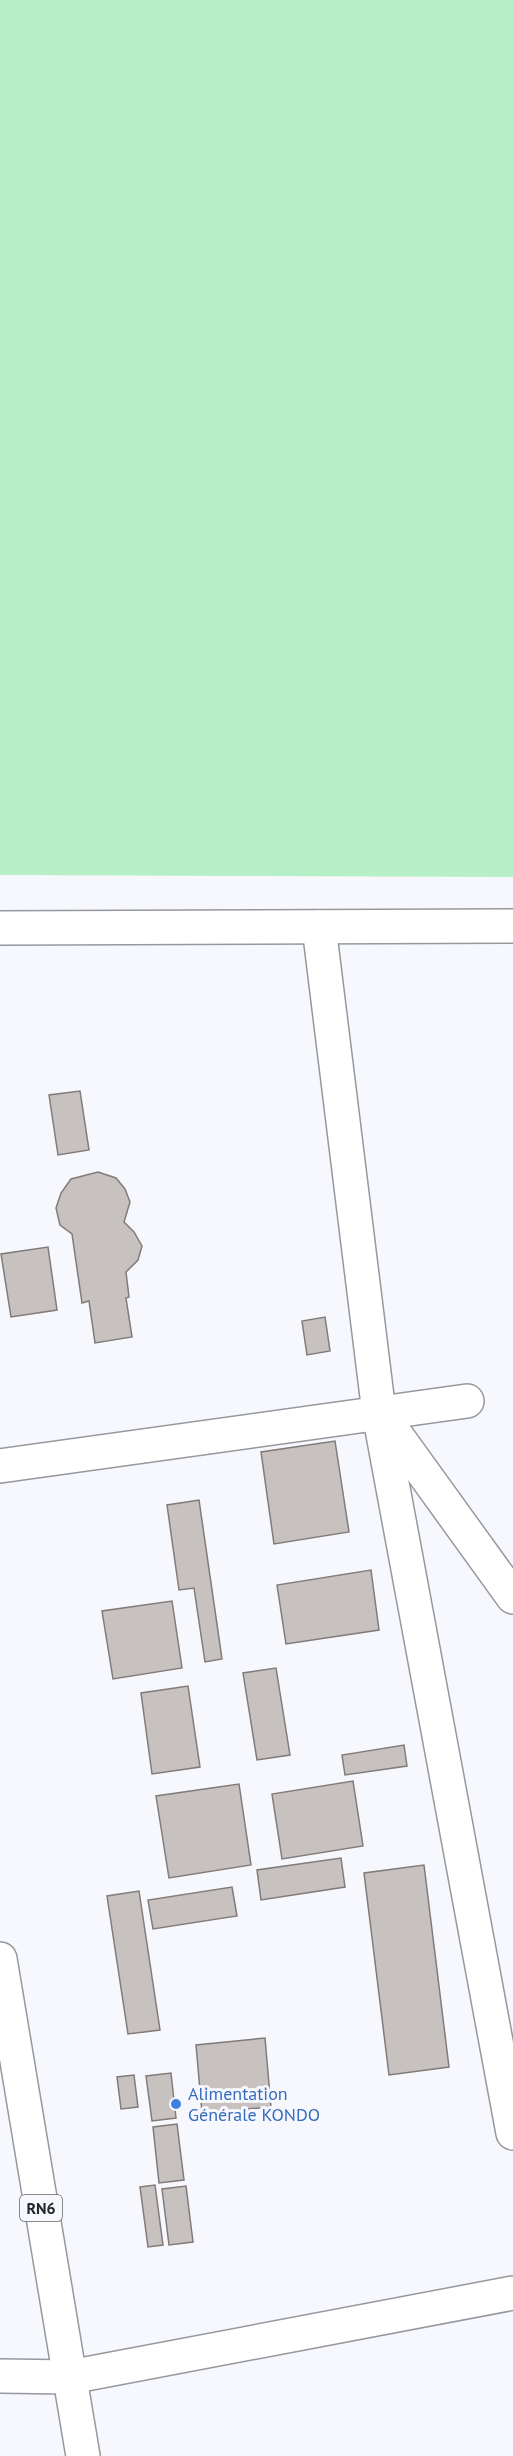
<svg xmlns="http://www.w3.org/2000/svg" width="513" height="2456" viewBox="0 0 513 2456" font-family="'PT Sans',sans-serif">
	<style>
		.green { fill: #b7efc6 }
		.building { fill: #c7c1c0; stroke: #817b7a; stroke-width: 1.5 }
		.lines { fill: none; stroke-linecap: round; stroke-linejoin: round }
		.minor-casing { stroke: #97989d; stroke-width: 36 }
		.trunk-casing { stroke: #97989d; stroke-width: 36 }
		.minor { stroke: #fff; stroke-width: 33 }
		.trunk { stroke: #fff; stroke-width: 33 }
		.shop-dot { fill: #3f7fe0; stroke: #f7f8fd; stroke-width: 2 }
		.labels { text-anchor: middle; stroke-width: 6; stroke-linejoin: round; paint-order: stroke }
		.shield { fill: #f7f8fd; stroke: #646568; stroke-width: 1.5 }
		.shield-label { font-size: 16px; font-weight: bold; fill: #252628 }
		.shop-label { font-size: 18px; fill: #366cbe; stroke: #f7f8fd; text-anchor: start }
	</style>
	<rect width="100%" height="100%" fill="#f7f8fd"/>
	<!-- green -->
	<polygon class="green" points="0,0 513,0 513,877 0,875"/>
	<!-- building -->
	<g class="building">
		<polygon points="80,1091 89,1150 58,1155 49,1095"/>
		<polygon points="98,1172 116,1178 125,1189 130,1202 124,1222 134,1232 142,1246 138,1260 126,1272 129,1297 126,1298 132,1337 95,1343 89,1301 82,1303 72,1234 60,1225 56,1208 61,1193 71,1179"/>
		<polygon points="48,1247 57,1310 11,1317 1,1254"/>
		<polygon points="325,1317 330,1351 307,1355 302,1321"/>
		<polygon points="335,1441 349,1532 274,1544 261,1452"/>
		<polygon points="199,1500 222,1659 205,1662 194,1588 179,1590 167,1505"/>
		<polygon points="371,1570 379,1630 286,1644 277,1585"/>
		<polygon points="172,1601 182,1668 113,1679 102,1611"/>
		<polygon points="276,1668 290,1755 257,1760 243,1673"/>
		<polygon points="188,1686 200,1767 152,1774 141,1693"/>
		<polygon points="404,1745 407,1766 345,1775 342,1755"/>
		<polygon points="353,1781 363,1846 282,1859 272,1794"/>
		<polygon points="239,1784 251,1865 169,1878 156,1796"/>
		<polygon points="341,1858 345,1887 261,1900 257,1870"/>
		<polygon points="424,1865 449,2067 389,2075 364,1873"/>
		<polygon points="232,1887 237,1916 153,1929 148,1900"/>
		<polygon points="139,1891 160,2030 128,2034 107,1896"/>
		<polygon points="265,2038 271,2107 202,2113 196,2045"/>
		<polygon points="171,2073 176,2118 152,2121 146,2076"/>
		<polygon points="134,2075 138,2107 121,2109 117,2077"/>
		<polygon points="177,2124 184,2180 159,2183 153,2127"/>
		<polygon points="155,2185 163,2245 148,2247 140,2187"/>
		<polygon points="186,2186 193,2242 169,2245 162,2189"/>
	</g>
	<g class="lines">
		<defs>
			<g id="minor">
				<polyline points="319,927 379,1413 513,2133"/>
				<polyline points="0,928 513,926"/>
				<polyline points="386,1421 513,1597"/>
				<polyline points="0,1466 467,1401"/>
				<polyline points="0,2376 70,2377 513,2293"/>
			</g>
			<polyline id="trunk" points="0,1959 83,2456"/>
		</defs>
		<!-- minor casing -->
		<use href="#minor" class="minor-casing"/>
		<!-- trunk casing -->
		<use href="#trunk" class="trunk-casing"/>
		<!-- minor -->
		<use href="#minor" class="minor"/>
		<!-- trunk -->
		<use href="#trunk" class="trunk"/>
	</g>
	<!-- markers -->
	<circle class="shop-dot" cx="176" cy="2104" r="6"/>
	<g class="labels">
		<!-- shield labels -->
		<rect class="shield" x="20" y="2195" width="42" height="26" rx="4.5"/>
		<g class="shield-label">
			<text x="41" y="2214">RN6</text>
		</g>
		<!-- shop labels -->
		<g class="shop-label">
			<text x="188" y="2100">Alimentation<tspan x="188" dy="21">Générale KONDO</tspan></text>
		</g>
	</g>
</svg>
